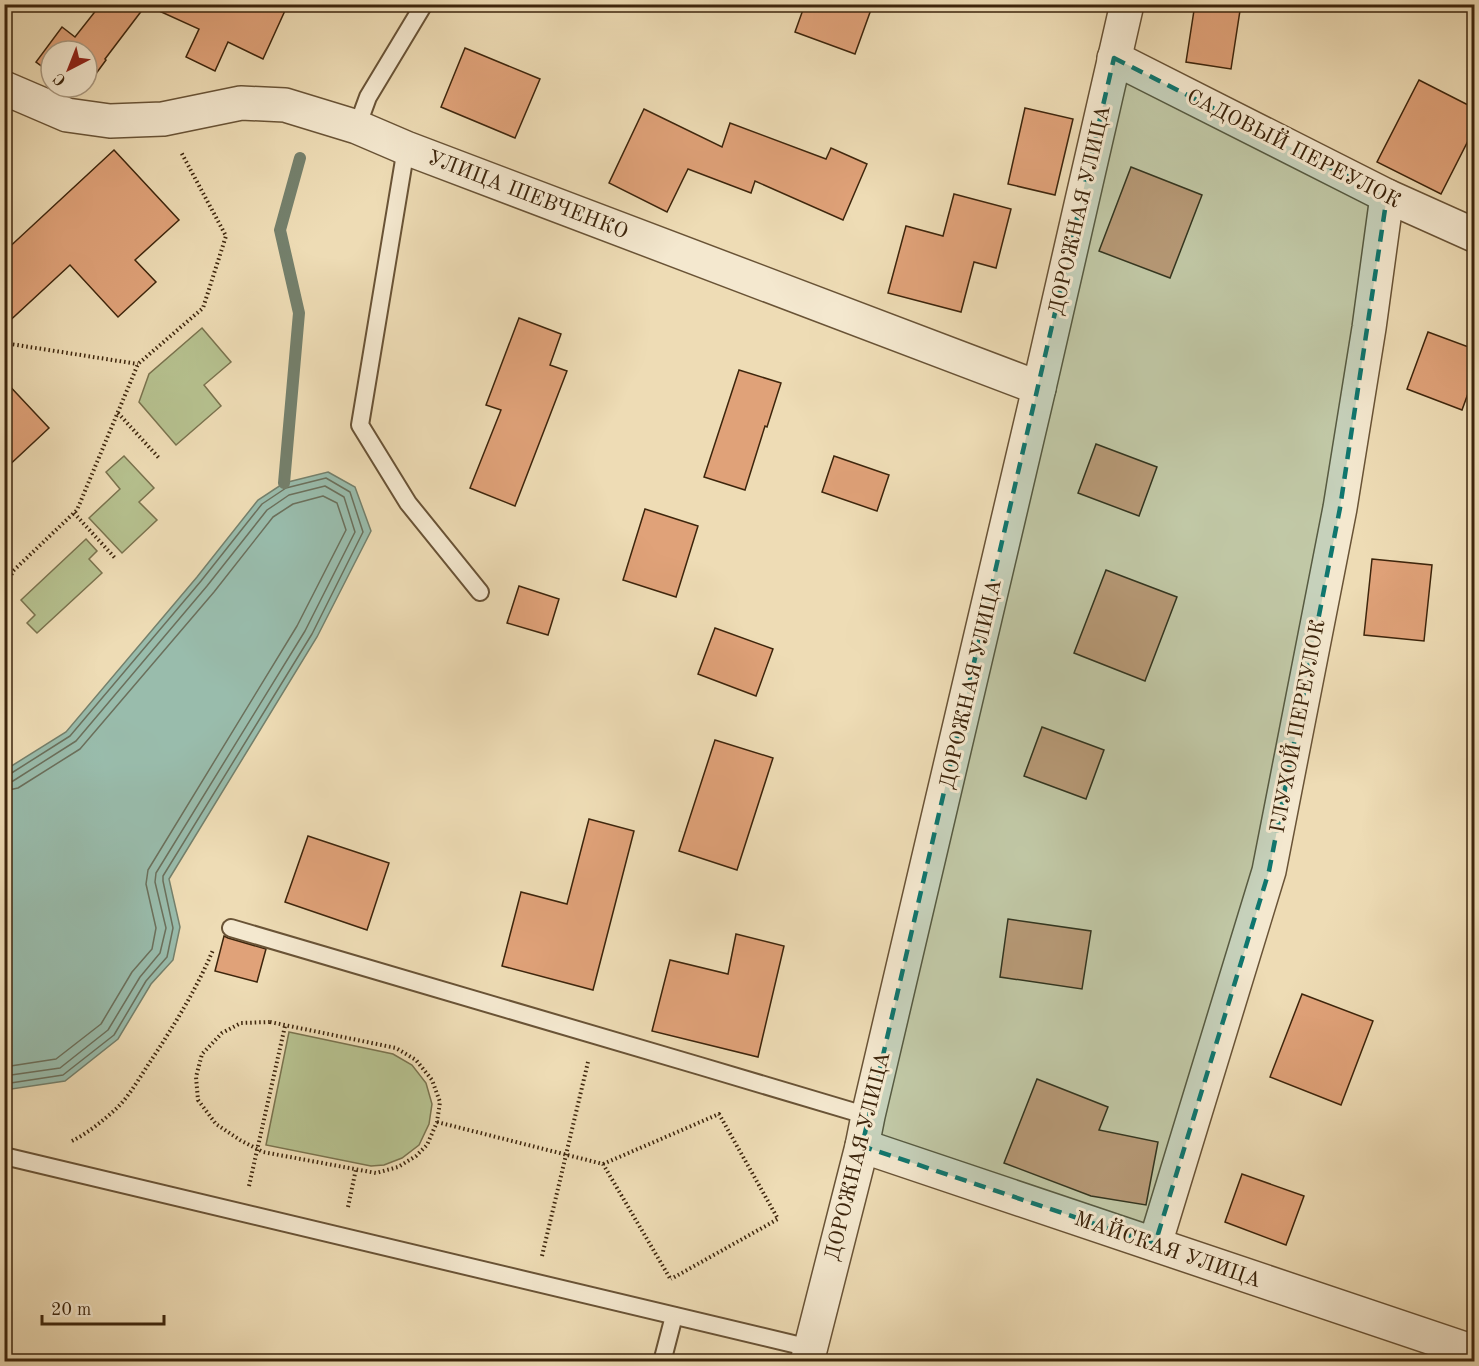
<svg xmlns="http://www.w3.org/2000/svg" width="1479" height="1366" viewBox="0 0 1479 1366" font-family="'Old Standard TT',serif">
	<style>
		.green { fill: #b6c18f; stroke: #7a734e; stroke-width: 1.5 }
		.water { fill: #99bcac; stroke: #74806c; stroke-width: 1.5 }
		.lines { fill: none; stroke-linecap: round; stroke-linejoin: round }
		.shore { stroke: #6b705c; stroke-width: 1.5 }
		.stream { stroke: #74806c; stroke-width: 12 }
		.building { fill: #e0a279; stroke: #3d250c; stroke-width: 1.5 }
		.service-casing { stroke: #695336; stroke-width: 20 }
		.minor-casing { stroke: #695336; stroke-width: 36 }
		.path { stroke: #3d250c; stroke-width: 4; stroke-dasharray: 1.5 3; stroke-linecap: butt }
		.service { stroke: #f4e8cf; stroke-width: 16 }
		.minor { stroke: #f4e8cf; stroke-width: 33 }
		.marked { fill: #0f766e; fill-opacity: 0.2; stroke: #0f766e; stroke-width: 4.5; stroke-dasharray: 12 8; stroke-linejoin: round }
		.labels { text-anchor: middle; stroke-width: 6; stroke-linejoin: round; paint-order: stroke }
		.street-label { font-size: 21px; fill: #3d250c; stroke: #f4e8cf }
	</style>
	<rect width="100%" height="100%" fill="#eedcb5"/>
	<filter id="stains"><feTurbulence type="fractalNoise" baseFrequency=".00333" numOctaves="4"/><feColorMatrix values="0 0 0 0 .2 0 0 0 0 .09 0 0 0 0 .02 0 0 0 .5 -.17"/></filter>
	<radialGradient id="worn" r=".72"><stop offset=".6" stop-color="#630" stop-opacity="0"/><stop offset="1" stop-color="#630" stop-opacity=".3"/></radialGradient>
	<!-- green -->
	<g class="green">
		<polygon points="202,328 231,362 204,385 221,406 176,445 139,402 149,374"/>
		<polygon points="124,456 154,488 139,502 157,520 122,553 89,518 120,489 106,472"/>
		<polygon points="86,539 97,551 89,559 102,573 37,633 27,623 35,615 21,600"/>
		<polygon points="289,1032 393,1054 412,1065 426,1083 432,1104 429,1124 419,1145 402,1158 384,1165 371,1166 266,1145"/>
	</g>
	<!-- water -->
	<polygon class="water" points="328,472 355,487 371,531 317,637 169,879 180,927 173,960 151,984 118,1039 65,1081 5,1090 5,770 66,732 197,577 258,500 284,483"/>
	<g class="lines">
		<!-- shore -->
		<g class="shore">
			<polyline points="4,775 10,774 70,736 201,581 262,504 286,488 326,478 350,492 363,532 312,634 163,876 163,881 173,928 167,957 146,981 114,1035 63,1075 4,1084"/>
			<polyline points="4,782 13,781 76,741 207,586 267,510 289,495 325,486 344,497 355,532 305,631 156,873 155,882 166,928 160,953 140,977 108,1030 60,1068 4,1076"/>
			<polyline points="4,791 18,788 80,749 214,592 273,517 293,504 323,496 337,503 346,530 297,626 148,870 146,884 156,928 152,949 132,972 101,1024 56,1059 4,1067"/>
		</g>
		<!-- stream -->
		<polyline class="stream" points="284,483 299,313 280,230 300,158"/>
	</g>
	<!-- building -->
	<g class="building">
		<polygon points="101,4 288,4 263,59 228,42 215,71 186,57 199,29 146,5 105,59 106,60 87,86 87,51 51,51 51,73 36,62 62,27 75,37"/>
		<polygon points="805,4 873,4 855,54 795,32"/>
		<polygon points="1195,4 1241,4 1231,69 1186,62"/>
		<polygon points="465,48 540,79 515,138 441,107"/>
		<polygon points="1419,80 1474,108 1474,129 1441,194 1377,162"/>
		<polygon points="1025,108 1073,119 1055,195 1008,184"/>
		<polygon points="644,109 722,147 730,123 826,159 831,148 867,164 843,220 755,181 751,193 688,169 667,212 609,183"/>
		<polygon points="114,150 179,220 135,260 156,282 118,317 70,265 4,326 4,252"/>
		<polygon points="1131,167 1202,195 1170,278 1099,251"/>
		<polygon points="954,194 1011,209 996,268 974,262 961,312 888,293 906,226 943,236"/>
		<polygon points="519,318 561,334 550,365 567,371 515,506 470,488 501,410 486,405"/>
		<polygon points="1428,332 1474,349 1474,377 1462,410 1407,389"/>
		<polygon points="739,370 781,383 767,427 765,426 745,490 704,477"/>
		<polygon points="4,380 49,428 4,470"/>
		<polygon points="1096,444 1157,467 1139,516 1078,493"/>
		<polygon points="834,456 889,475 877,511 822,492"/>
		<polygon points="645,509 698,526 676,597 623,580"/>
		<polygon points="1372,559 1432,565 1424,641 1364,635"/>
		<polygon points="1106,570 1177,597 1145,681 1074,653"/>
		<polygon points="519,586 559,599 548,635 507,623"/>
		<polygon points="715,628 773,649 756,696 698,674"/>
		<polygon points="1042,727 1104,750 1086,799 1024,776"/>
		<polygon points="715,740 773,758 737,870 679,851"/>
		<polygon points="589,819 634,831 593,990 502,966 521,892 567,904"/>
		<polygon points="308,836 389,863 367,930 285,902"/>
		<polygon points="1008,919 1091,931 1082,989 1000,977"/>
		<polygon points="736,934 784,946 758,1057 652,1031 670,960 728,974"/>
		<polygon points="224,936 228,938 266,949 257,982 215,971"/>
		<polygon points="1302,994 1373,1021 1341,1105 1270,1077"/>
		<polygon points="1037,1079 1108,1107 1099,1130 1158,1142 1146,1205 1091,1196 1004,1163"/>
		<polygon points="1242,1174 1304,1196 1286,1245 1225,1222"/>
	</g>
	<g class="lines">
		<defs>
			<g id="service">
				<polyline points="357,127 368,97 424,4"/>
				<polyline points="406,148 360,425 408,503 480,592"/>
				<polyline points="231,928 700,1066 868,1116"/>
				<polyline points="4,1156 810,1348"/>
				<polyline points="662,1362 674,1316"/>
			</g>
			<g id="minor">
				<polyline points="1114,58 1387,196 1474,235"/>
				<polyline points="4,88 67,115 110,121 163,119 241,103 285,105 357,127 406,148 1039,388"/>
				<polyline points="862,1146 1474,1352"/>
				<polyline points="1155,1244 1269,871 1340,508 1369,328 1387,196"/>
				<polyline points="807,1362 862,1146 868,1116 1039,388 1127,4"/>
			</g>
		</defs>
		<!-- service casing -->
		<use href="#service" class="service-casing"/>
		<!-- minor casing -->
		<use href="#minor" class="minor-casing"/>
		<!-- path -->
		<g class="path">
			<polyline points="4,343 138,364"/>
			<polyline points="118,413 159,458"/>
			<polyline points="74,513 115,558"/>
			<polyline points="4,569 13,571"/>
			<polyline points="4,591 13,571 77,510 138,364 203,308 226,236 181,152"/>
			<polygon points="270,1022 396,1048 416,1060 432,1080 440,1102 437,1122 427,1145 416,1156 398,1167 376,1173 263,1152 240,1140 216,1124 198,1100 196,1077 202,1054 222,1033 241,1023"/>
			<polyline points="437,1122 603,1164 671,1280"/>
			<path d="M72 1141C88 1133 104 1120 117 1108 131 1094 141 1075 152 1059 175 1024 197 988 213 950"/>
			<polyline points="603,1164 719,1114 778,1219 671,1279"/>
			<polyline points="249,1186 285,1026"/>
			<polyline points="348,1207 356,1169"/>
			<polyline points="542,1256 588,1062"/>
		</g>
		<!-- service -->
		<use href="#service" class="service"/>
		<!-- minor -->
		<use href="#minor" class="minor"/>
	</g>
	<!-- marked area -->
	<path class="marked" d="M1114 58 1387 196 1340 508 1269 871 1155 1244 862 1146Z"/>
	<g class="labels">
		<!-- street labels -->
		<g class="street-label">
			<text transform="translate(1294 148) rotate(27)" y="7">САДОВЫЙ ПЕРЕУЛОК</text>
			<text transform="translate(528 194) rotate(21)" y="7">УЛИЦА ШЕВЧЕНКО</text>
			<text transform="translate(1079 210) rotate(-77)" y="7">ДОРОЖНАЯ УЛИЦА</text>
			<text transform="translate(970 684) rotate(-77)" y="7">ДОРОЖНАЯ УЛИЦА</text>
			<text transform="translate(1297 726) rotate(-79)" y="7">ГЛУХОЙ ПЕРЕУЛОК</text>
			<text transform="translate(857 1156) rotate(-76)" y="7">ДОРОЖНАЯ УЛИЦА</text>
			<text transform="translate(1168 1249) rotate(19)" y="7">МАЙСКАЯ УЛИЦА</text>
		</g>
	</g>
	<!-- margin -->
	<rect width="1479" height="1366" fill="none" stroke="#eedcb5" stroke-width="24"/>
	<rect x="6" y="6" width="1467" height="1354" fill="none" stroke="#3d250c" stroke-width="3"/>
	<rect x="12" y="12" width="1455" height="1342" fill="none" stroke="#3d250c" stroke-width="1.5"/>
	<!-- north arrow -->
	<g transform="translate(69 69) rotate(222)"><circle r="28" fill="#f4e8cf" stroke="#ab9a81" stroke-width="1.5"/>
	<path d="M0-4.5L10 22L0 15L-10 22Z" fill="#8f2418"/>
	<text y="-9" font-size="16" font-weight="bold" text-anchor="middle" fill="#3d250c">С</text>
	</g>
	<!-- scale -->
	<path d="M42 1315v9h122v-9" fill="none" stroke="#3d250c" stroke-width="3"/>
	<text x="51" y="1315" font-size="18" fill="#3d250c" stroke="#f4e8cf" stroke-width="4.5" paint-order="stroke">20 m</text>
	<rect width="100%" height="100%" filter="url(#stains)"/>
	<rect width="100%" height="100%" fill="url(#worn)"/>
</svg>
